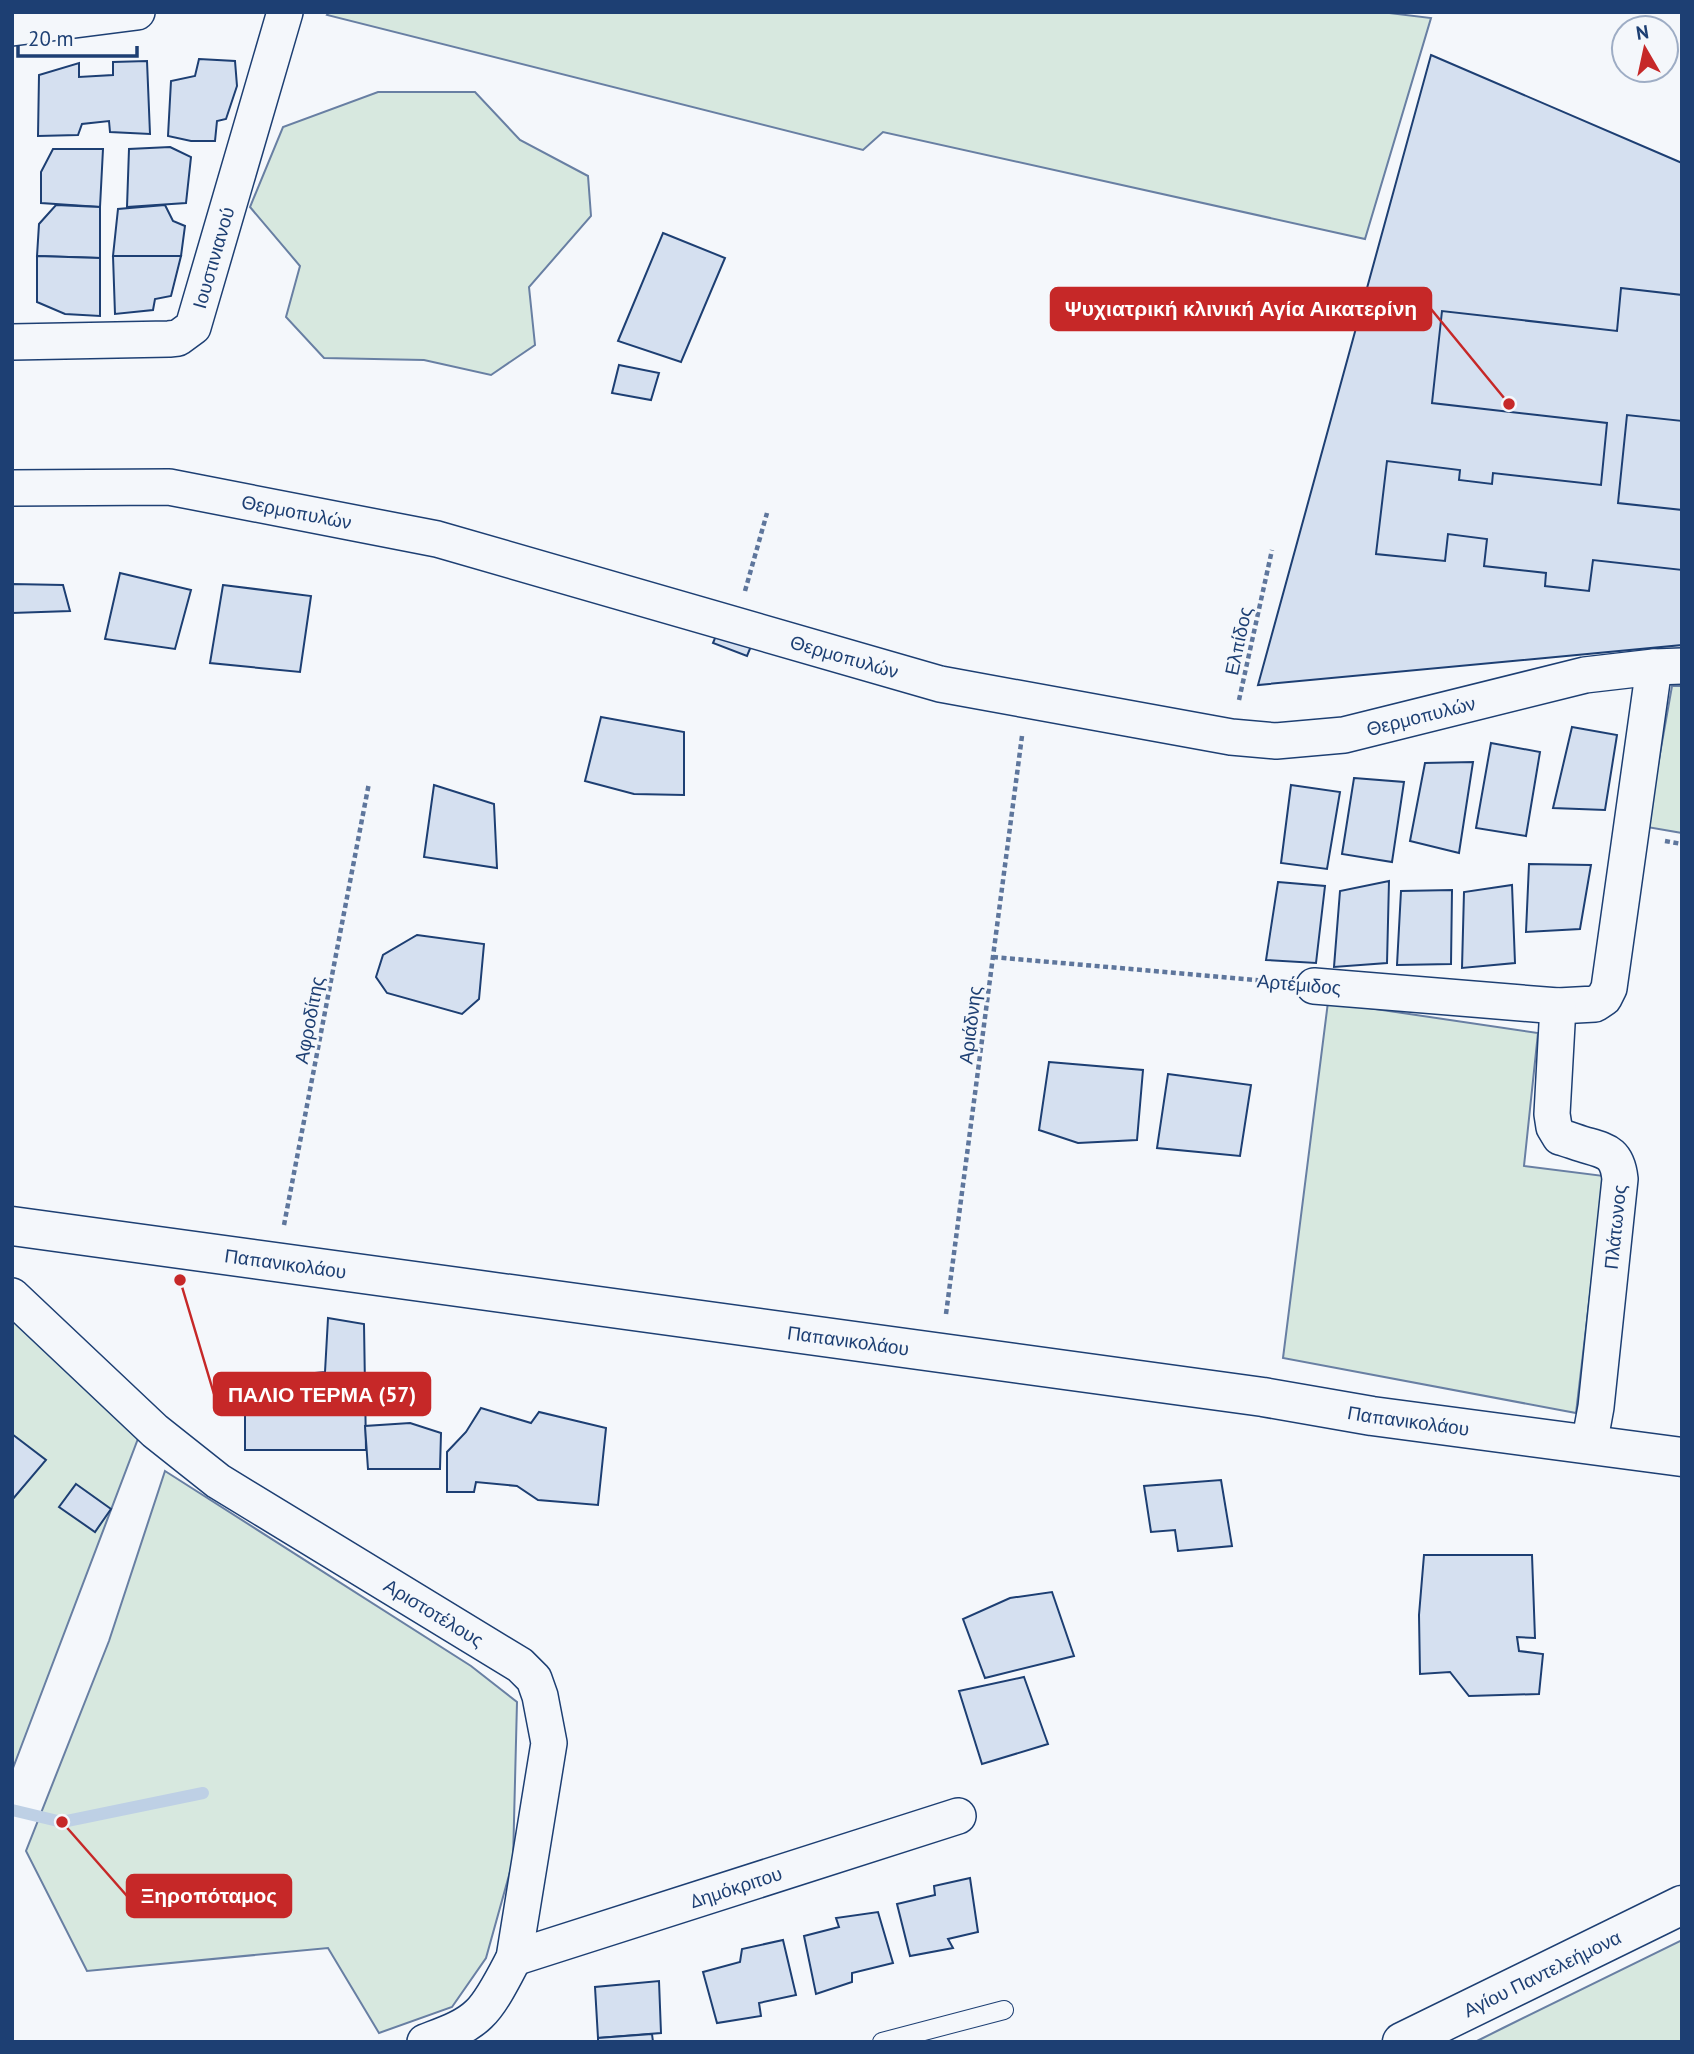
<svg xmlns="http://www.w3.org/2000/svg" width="1694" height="2054" viewBox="0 0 1694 2054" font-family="'PT Sans',sans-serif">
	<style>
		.green { fill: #d7e8df; stroke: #687fa3; stroke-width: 2 }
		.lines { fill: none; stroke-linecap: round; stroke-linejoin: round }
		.stream { stroke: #bed0e5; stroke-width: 12 }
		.building { fill: #d5e0f0; stroke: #1d3f73; stroke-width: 2 }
		.lane-casing { stroke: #1d3f73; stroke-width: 20 }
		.street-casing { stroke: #1d3f73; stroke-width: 38 }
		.secondary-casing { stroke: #1d3f73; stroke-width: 41 }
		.path { stroke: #5e769c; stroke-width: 4.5; stroke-dasharray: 5 3.5; stroke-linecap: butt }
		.lane { stroke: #f4f7fb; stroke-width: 18 }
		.street { stroke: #f4f7fb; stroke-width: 35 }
		.secondary { stroke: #f4f7fb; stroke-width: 38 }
		.labels { text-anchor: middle; stroke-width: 5; stroke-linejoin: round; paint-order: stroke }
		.street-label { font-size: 19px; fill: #1d3f73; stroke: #f4f7fb }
		.leader { fill: none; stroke: #c62828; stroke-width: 2.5 }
		.callout-dot { fill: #c62828; stroke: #f4f7fb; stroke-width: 2.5 }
		.callout { fill: #c62828; stroke: #c62828; stroke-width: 2.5 }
		.callout-label { font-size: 21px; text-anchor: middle; font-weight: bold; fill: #fff }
	</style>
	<rect width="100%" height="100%" fill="#f4f7fb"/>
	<!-- green -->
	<g class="green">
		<polygon points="329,12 1381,12 1431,18 1365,239 883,132 863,150 327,15"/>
		<polygon points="378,92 475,92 520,140 588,176 591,216 529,287 535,345 491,375 424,360 324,358 286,317 300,266 250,207 283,127"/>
		<polygon points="1672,686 1682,686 1682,833 1647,827"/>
		<polygon points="1328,1002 1538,1033 1524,1166 1604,1176 1576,1413 1283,1358"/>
		<polygon points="12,1313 139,1436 13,1768 12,1767"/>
		<polygon points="165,1471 471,1666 517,1702 513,1861 486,1958 452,2007 379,2033 328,1948 87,1971 26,1851 109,1641"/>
		<polygon points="1682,1940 1682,2042 1475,2042 1503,2028"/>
	</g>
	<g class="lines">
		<!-- stream -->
		<polyline class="stream" points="12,1810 62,1822 203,1793"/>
	</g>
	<!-- building -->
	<g class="building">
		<polygon points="1431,55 1682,163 1682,645 1258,685"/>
		<polygon points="199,59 235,61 237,86 226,119 217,121 215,141 191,141 168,136 171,81 195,76"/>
		<polygon points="147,61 150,134 110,132 109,121 82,124 78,135 38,136 39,75 79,63 79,77 113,75 113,62"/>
		<polygon points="170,147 191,157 186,203 127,207 129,149"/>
		<polygon points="53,149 103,149 100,207 41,203 41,172"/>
		<polygon points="56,205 100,207 100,258 37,256 39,224"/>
		<polygon points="165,205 173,221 185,226 181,256 113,256 118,209"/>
		<polygon points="663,233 725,258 681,362 618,341"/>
		<polygon points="37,256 100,258 100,316 65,314 37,302"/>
		<polygon points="113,256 181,256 171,296 155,299 153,310 115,314"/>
		<polygon points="1621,288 1682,295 1682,421 1627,415 1618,503 1682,510 1682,570 1593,560 1589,591 1545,586 1546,573 1484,566 1487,539 1448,534 1445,561 1376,554 1387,461 1460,470 1459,480 1492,484 1493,473 1601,485 1607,423 1432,403 1442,311 1617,331"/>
		<polygon points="619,365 659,373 651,400 612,393"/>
		<polygon points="120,573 191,590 175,649 105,639"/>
		<polygon points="12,584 63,585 70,611 12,613"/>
		<polygon points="223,585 311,596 300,672 210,663"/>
		<polygon points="720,626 754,639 747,656 713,643"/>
		<polygon points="601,717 684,732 684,795 634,794 585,781"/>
		<polygon points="1572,727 1617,735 1605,810 1553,808"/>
		<polygon points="1491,743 1540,752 1526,836 1476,828"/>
		<polygon points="1473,762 1459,853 1410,841 1425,763"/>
		<polygon points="1354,778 1404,782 1392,862 1342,854"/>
		<polygon points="434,785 494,804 497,868 424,857"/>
		<polygon points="1291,785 1340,792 1327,869 1281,863"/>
		<polygon points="1529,864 1591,865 1580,929 1526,932"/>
		<polygon points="1389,881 1387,963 1334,967 1340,891"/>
		<polygon points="1278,882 1325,886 1316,963 1266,960"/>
		<polygon points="1512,885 1515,963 1462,968 1464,892"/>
		<polygon points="1452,890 1451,964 1397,965 1401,891"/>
		<polygon points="417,935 484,944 479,999 462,1014 387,993 376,977 383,955"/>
		<polygon points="1049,1062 1143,1070 1137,1140 1078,1143 1039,1130"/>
		<polygon points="1168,1074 1251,1085 1240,1156 1157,1148"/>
		<polygon points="328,1318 364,1324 366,1450 245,1450 245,1396 253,1379 325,1372"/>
		<polygon points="481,1408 531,1423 539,1412 606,1428 598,1505 538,1500 517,1486 476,1482 474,1492 447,1492 447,1452 466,1432"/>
		<polygon points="410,1423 441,1433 440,1469 368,1469 365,1426"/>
		<polygon points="12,1434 46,1460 12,1500"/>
		<polygon points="1221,1480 1232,1546 1178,1551 1175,1530 1151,1532 1144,1486"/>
		<polygon points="76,1484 111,1509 95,1532 59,1507"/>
		<polygon points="1424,1555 1532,1555 1535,1638 1517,1637 1519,1651 1543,1654 1539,1694 1469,1696 1450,1672 1420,1674 1419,1615"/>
		<polygon points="1052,1592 1074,1656 985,1678 963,1619 1010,1598"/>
		<polygon points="1024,1677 1048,1744 982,1764 959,1691"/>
		<polygon points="970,1878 978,1932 948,1939 953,1948 910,1956 897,1904 935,1895 934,1886"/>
		<polygon points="878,1912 893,1963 852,1973 852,1982 816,1994 804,1936 839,1927 836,1918"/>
		<polygon points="783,1940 796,1995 759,2003 761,2016 717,2023 703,1972 740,1962 742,1949"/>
		<polygon points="659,1981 661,2033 598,2038 595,1987"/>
		<polygon points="652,2034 653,2042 598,2042 598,2038"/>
	</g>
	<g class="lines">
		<defs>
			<polyline id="lane" points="882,2042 1004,2010"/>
			<g id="street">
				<polyline points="12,28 137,12"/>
				<path id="s1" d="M12 342 169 339 178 338 193 327 285 12"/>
				<path id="s2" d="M12 488 169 487 437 539 940 684 1231 737 1276 741 1344 735 1585 675 1654 667 1682 666"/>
				<polyline points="1314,986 1558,1006 1595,1004 1604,998 1609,988 1654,667"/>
				<path d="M1558 1006 1552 1114 1554 1127 1560 1137C1568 1139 1575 1142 1582 1144 1605 1151 1617 1151 1620 1179L1596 1407 1589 1445"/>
				<path id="s3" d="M12 1296 155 1431 218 1481 520 1665 534 1679 540 1696 549 1743 514 1958C505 1975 492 2002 479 2014 465 2028 443 2035 425 2042"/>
				<path id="s4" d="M514 1958 958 1816"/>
			</g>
			<g id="secondary">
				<path id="s5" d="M12 1226 1263 1397 1372 1416 1682 1457"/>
				<path id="s6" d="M1402 2042 1682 1905"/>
			</g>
		</defs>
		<!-- lane casing -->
		<use href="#lane" class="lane-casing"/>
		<!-- street casing -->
		<use href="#street" class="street-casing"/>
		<!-- secondary casing -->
		<use href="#secondary" class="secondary-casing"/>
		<!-- path -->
		<g class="path">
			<polyline points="745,591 767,513"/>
			<polyline points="1239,700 1272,550"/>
			<polyline points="1665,841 1682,844"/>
			<polyline points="993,957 1279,982"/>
			<polyline points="284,1225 369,783"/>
			<polyline points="946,1314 1022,736"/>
		</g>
		<!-- lane -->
		<use href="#lane" class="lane"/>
		<!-- street -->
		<use href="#street" class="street"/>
		<!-- secondary -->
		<use href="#secondary" class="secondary"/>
	</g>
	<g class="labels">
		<!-- street labels -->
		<g class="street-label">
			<text dy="7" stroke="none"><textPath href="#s1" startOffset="257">Ιουστινιανού</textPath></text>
			<text dy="7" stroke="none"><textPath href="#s2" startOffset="287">Θερμοπυλών</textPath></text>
			<text transform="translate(1238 641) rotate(-78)" y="7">Ελπίδος</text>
			<text dy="7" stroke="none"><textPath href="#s2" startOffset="854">Θερμοπυλών</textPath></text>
			<text dy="7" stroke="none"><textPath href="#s2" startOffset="1442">Θερμοπυλών</textPath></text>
			<text transform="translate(1299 984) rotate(5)" y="7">Αρτέμιδος</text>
			<text transform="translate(309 1020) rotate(-79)" y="7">Αφροδίτης</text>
			<text transform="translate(970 1025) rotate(-83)" y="7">Αριάδνης</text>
			<text transform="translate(1615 1227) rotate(-84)" y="7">Πλάτωνος</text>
			<text dy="7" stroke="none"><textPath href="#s5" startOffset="276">Παπανικολάου</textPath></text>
			<text dy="7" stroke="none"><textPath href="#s5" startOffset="844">Παπανικολάου</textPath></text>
			<text dy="7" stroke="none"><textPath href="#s5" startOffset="1410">Παπανικολάου</textPath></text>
			<text dy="7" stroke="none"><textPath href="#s3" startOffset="530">Αριστοτέλους</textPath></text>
			<text dy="7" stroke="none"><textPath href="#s4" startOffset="233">Δημόκριτου</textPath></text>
			<text dy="7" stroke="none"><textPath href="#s6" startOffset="156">Αγίου Παντελεήμονα</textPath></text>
		</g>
	</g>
	<!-- callouts -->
	<path class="leader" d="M1509 404L1431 309M180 1280L214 1394M62 1822L127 1896"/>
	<g class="callout-dot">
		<circle cx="1509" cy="404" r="7"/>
		<circle cx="180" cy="1280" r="7"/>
		<circle cx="62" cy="1822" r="7"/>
	</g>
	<g class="callout">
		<rect x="1051" y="288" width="380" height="42" rx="7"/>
		<rect x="214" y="1373" width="216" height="42" rx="7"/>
		<rect x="127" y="1875" width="164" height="42" rx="7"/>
	</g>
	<g class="callout-label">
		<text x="1241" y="316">Ψυχιατρική κλινική Αγία Αικατερίνη</text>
		<text x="322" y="1402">ΠΑΛΙΟ ΤΕΡΜΑ (57)</text>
		<text x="209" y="1903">Ξηροπόταμος</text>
	</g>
	<!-- border -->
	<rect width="1694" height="2054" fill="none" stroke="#1d3f73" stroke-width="28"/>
	<!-- north arrow -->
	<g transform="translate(1645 49) rotate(351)"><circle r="33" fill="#f4f7fb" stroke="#9eadc5" stroke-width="2"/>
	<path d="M0-5L12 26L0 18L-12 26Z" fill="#c62828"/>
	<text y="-10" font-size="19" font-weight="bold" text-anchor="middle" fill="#1d3f73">N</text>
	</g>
	<!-- scale -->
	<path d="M18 46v10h119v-10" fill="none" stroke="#1d3f73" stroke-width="3.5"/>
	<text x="28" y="46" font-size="21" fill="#1d3f73" stroke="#f4f7fb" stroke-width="5" paint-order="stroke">20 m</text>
</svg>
